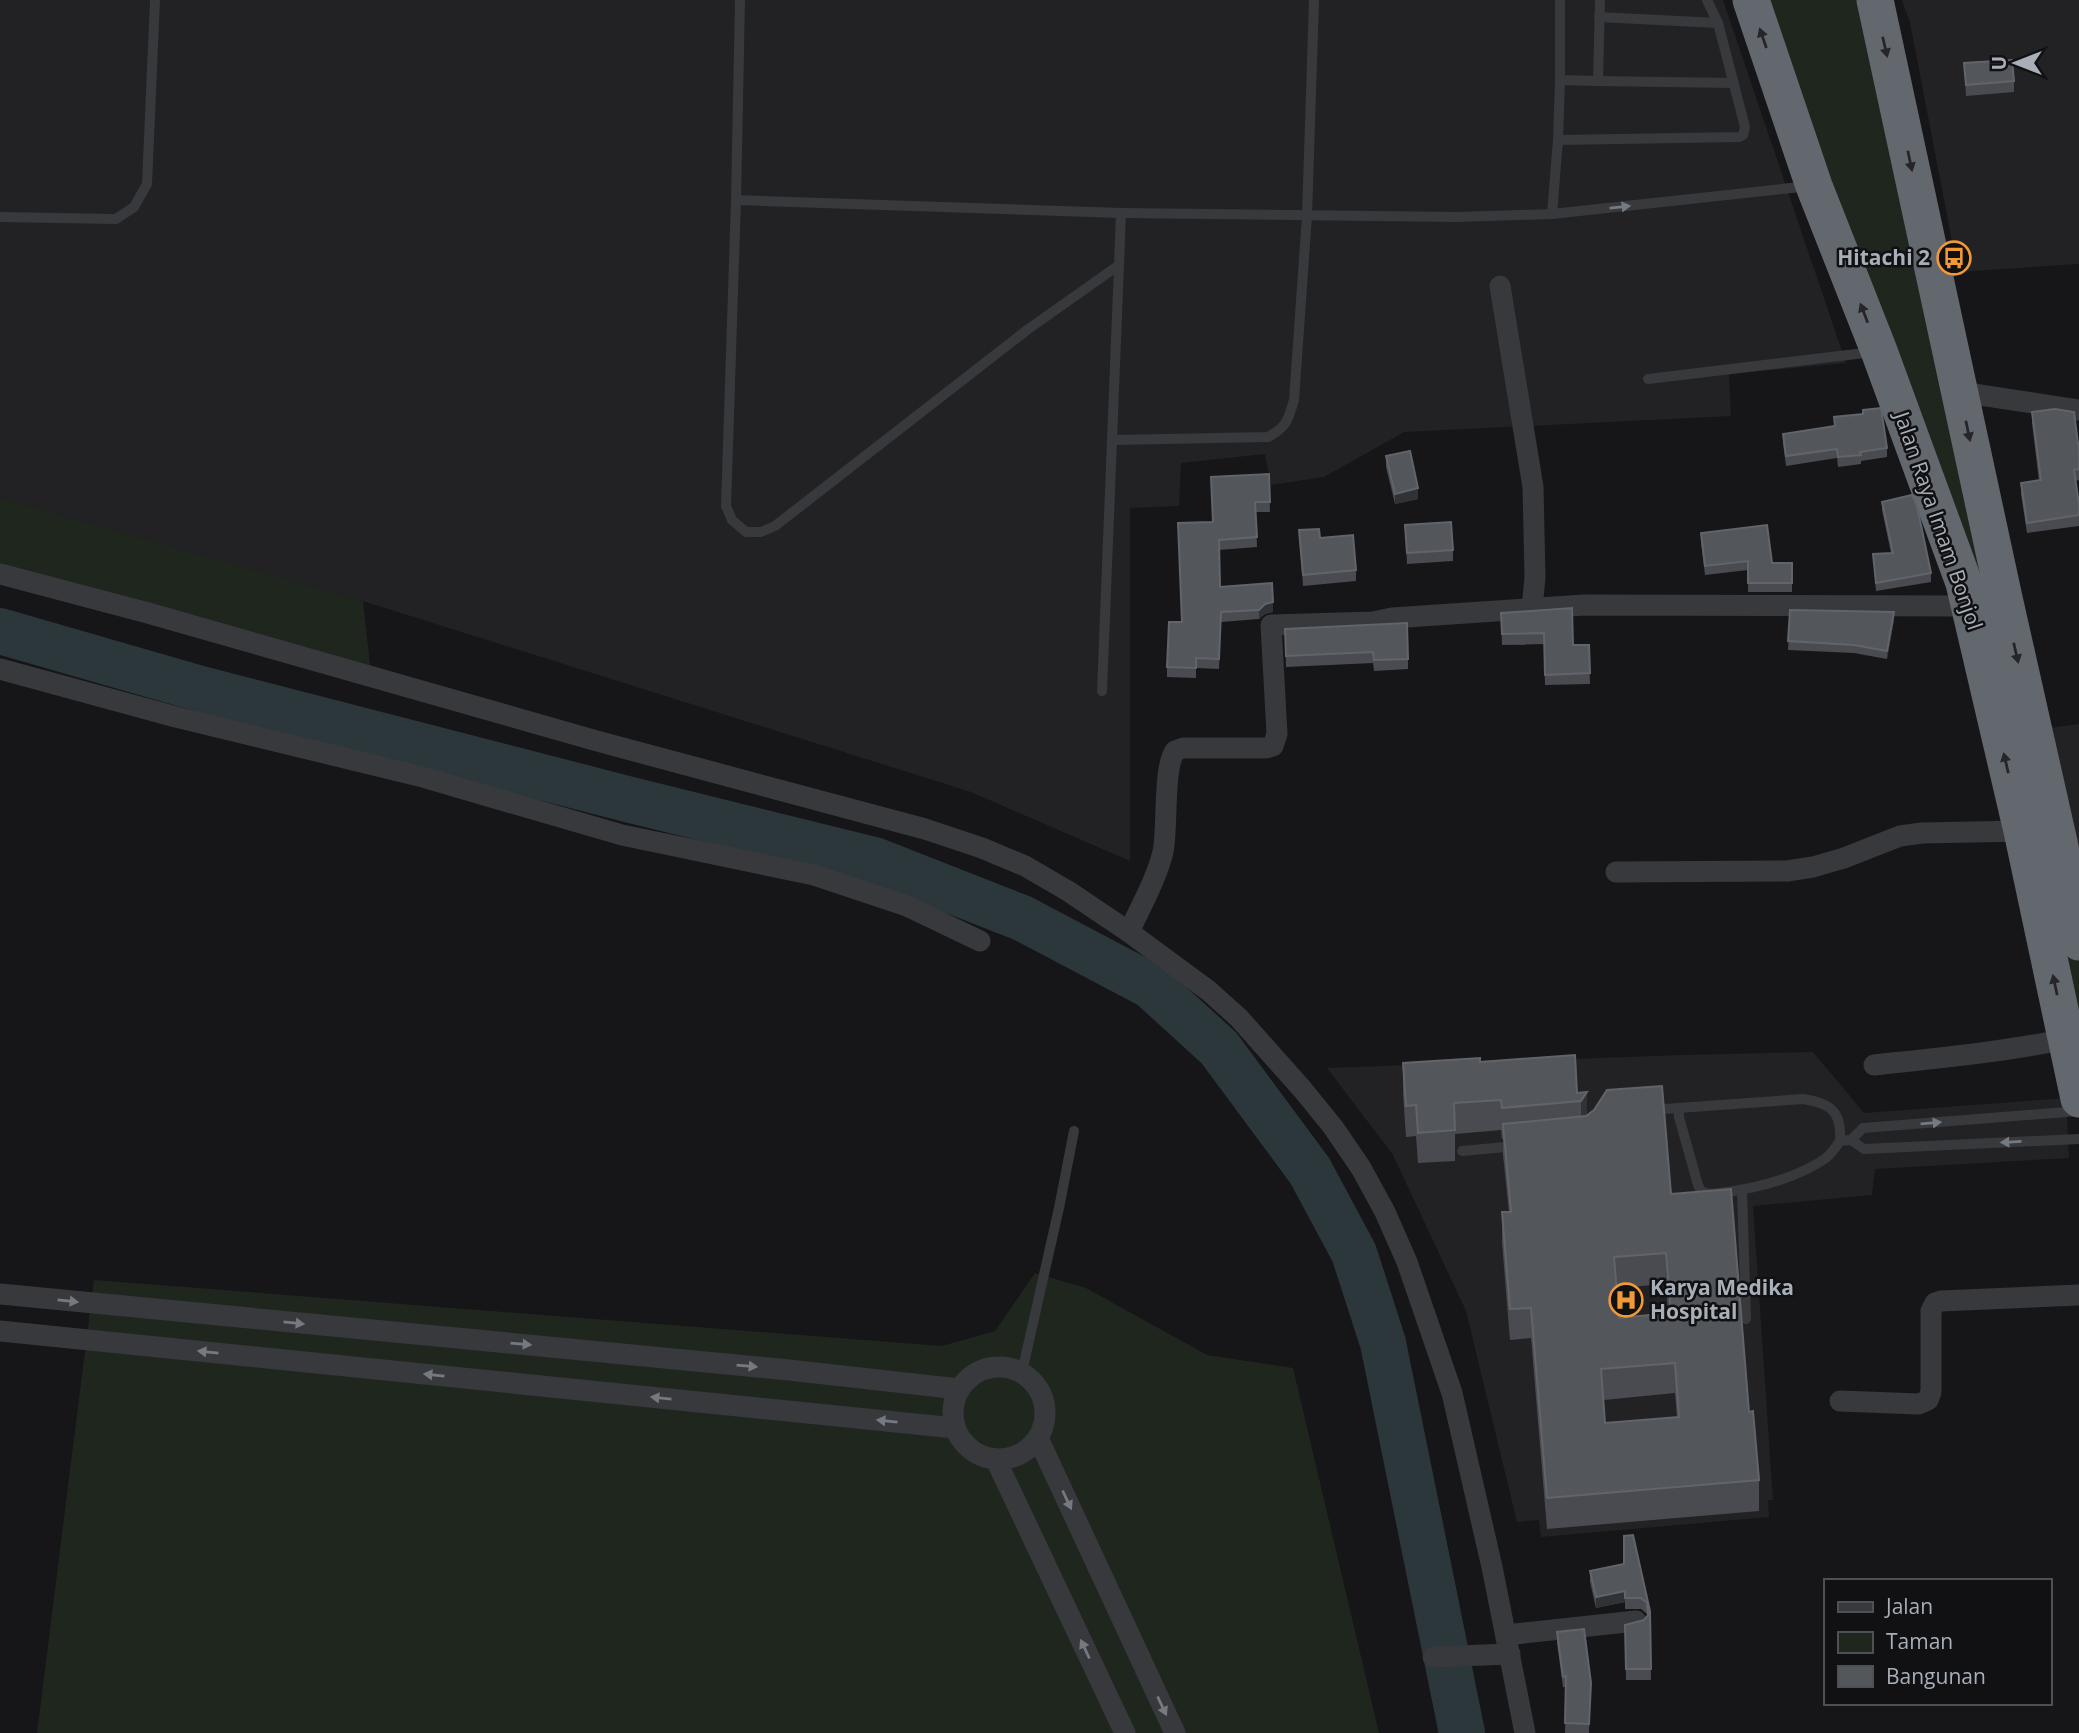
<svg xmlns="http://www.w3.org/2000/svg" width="2079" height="1733" viewBox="0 0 2079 1733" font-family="'Open Sans',sans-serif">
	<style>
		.built { fill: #222225 }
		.green { fill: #1e261e }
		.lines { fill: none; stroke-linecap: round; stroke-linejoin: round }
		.river { stroke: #2c373c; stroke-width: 46 }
		.lane { stroke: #37393d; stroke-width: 10 }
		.street { stroke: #37393d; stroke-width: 21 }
		.highway { stroke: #63676e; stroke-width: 37 }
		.wall { fill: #494b50; fill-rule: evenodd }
		.shaded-wall { fill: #303235 }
		.building { fill: #53565b; stroke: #61646a; stroke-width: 2; fill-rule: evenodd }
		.oneway { fill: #26262a }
		.oneway2 { fill: #757a81 }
		.labels { text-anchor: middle; stroke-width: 5; stroke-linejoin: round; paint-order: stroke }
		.poi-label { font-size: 21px; font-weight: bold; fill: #a8afb8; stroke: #111113; text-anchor: end }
		.street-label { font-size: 21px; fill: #a8afb8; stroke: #111113 }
	</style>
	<rect width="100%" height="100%" fill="#161618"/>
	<!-- built -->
	<g class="built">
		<polygon points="0,0 1723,0 1846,363 1729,374 1731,416 1404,432 1324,477 1271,485 1265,454 1181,463 1179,506 1130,508 1130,861 971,792 363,601 0,500"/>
		<polygon points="1902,0 2079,0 2079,264 1958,272 1910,23"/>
		<polygon points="2079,724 2079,865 2049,728"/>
		<polygon points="1813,1052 1864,1113 2066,1098 2069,1158 1875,1169 1872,1195 1753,1206 1773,1500 1768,1500 1769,1517 1541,1537 1539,1520 1517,1522 1466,1311 1393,1155 1327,1068 1682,1055"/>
	</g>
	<!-- green -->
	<g class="green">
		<polygon points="1751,0 1875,0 2079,942 2079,1099 1970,606"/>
		<polygon points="0,498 363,601 372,683 0,576"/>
		<polygon points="1035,1273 1086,1288 1207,1355 1293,1368 1379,1733 37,1733 94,1280 942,1346 995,1331"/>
	</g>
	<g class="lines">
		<!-- river -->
		<polyline class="river" points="0,631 201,689 631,800 874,860 1022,918 1151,986 1219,1048 1310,1171 1354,1253 1383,1343 1462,1733"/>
		<!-- lane -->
		<g class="lane">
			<polyline points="740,0 736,200 1121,213 1457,217 1552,214 1809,186"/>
			<polyline points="1560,0 1560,80"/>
			<polyline points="1599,17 1718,23"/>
			<polyline points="1598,81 1733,83"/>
			<polyline points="1558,140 1739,137 1743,135 1745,127 1718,23 1707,0"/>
			<polyline points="736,200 726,506 732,520 746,532 761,532 775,526 1027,330 1119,265 1121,213"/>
			<polyline points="1552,214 1558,140 1560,80 1598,81 1600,0"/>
			<polyline points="0,217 116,219 134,207 147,184 155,0"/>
			<polyline points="1648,379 1873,352"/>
			<path d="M1112 440 1268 437C1287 427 1288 420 1294 400L1307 216 1314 0"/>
			<polyline points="1102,691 1119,265"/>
			<path d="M1679 1109V1117L1698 1185 1701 1191C1709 1196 1718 1193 1727 1192 1762 1187 1797 1178 1826 1158 1832 1153 1836 1147 1840 1141L1851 1140 1863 1128 2079 1111"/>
			<path d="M1650 1110 1803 1099C1830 1103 1842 1111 1840 1141"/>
			<polyline points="1851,1140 1864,1149 2079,1139"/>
			<polyline points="1462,1151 1516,1146"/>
			<polyline points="1742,1190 1746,1319"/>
			<polyline points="1022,1372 1059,1208 1074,1131"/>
		</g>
		<!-- street -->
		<g class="street">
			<polyline points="1500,286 1533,487 1535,577 1532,609"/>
			<polyline points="1960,392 2079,410"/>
			<polyline points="0,574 148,613 597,741 925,829 982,848 1025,866 1068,891 1129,932 1209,991 1239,1018 1303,1090 1333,1127 1361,1168 1385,1212 1407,1262 1452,1393 1492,1567 1525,1733"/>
			<polyline points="0,669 176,717 419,776 622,835 814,875 907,906 980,941"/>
			<polyline points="1616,872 1787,871 1813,867 1844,858 1900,836 1922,833 2022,831"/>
			<path d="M1129 932C1141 906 1156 880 1163 852 1168 827 1163 768 1175 751L1183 748H1266L1273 746 1277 734 1271 625 1373 622 1392 618 1584 605 1970 606"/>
			<path d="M1874 1065C1938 1058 2003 1052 2066 1039"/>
			<polyline points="0,1294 789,1370 959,1389"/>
			<polyline points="0,1331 955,1428"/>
			<circle cx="999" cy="1413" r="46"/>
			<polyline points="1840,1401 1919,1404 1928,1400 1931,1392 1931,1311 1935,1303 1941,1301 2079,1295"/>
			<polyline points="1038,1438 1175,1733"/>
			<polyline points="996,1460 1125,1733"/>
			<polyline points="1506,1635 1636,1621"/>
			<polyline points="1433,1657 1510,1654"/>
		</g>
		<!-- highway -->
		<g class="highway">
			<polyline points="1751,0 1814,186 1879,351 1964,583 2022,831 2079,1099"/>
			<polyline points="1875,0 2004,598 2059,842 2079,942"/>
		</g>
	</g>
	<!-- wall -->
	<g class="wall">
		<polygon points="1964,63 2014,81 2014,92 1966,96"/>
		<polygon points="2032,412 2079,451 2079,480 2076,481 2079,504 2079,526 2027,533 2021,494 2021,483 2039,481 2032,423"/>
		<polygon points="1834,417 1887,448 1887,457 1861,461 1861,464 1838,467 1837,458 1786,466 1783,443 1783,434 1834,426"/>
		<polygon points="1386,456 1418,499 1395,504 1386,467"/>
		<polygon points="1269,474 1270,512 1256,512 1257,547 1219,550 1220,587 1273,612 1265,614 1259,619 1221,622 1219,669 1196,668 1196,678 1167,677 1167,667 1182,622 1213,522"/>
		<polygon points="1882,502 1931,573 1931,582 1876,591 1873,554 1891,553 1882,510"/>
		<polygon points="1405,525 1453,550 1453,561 1407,564"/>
		<polygon points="1299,530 1320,538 1356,570 1356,581 1303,586"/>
		<polygon points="1701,533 1772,563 1792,563 1792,592 1748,592 1748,570 1705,575 1701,542"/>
		<polygon points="1790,610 1894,620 1887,659 1854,653 1788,650"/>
		<polygon points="1501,613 1573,645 1589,645 1590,684 1545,685 1544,644 1502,645"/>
		<polygon points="1285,629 1408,659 1408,669 1374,671 1373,663 1286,667"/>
		<path d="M1480 1062 1577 1093 1587 1092V1115L1671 1194 1749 1412 1759 1480V1511L1547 1529 1531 1338 1510 1340 1502 1243V1212H1509L1503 1155V1139H1502L1501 1130 1455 1134V1161L1418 1163 1416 1136 1406 1137 1403 1094V1063ZM1666 1284 1668 1313 1619 1318 1616 1288ZM1675 1393 1677 1418 1605 1423 1604 1400Z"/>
		<polygon points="1624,1536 1650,1611 1651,1680 1626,1680 1625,1625 1644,1620 1647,1616 1647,1614 1641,1609 1625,1609 1625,1602 1596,1608 1590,1582 1590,1571 1624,1564"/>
		<polygon points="1557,1632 1591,1683 1589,1733 1565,1733 1566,1687 1563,1687 1557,1643"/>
	</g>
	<!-- shaded-wall -->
	<g class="shaded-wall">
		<polygon points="1418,488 1418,499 1395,504 1395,494"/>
		<polygon points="1273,602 1273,612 1265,614 1259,619 1259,610 1265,604"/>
		<polygon points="1894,612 1894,620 1887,659 1887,651"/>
		<polygon points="1587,1092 1587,1123 1581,1131 1581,1101"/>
		<polygon points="1625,1591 1625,1602 1596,1608 1596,1597"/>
	</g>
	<!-- building -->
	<g class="building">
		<polygon points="2012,60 2014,81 1966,85 1964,63"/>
		<polygon points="1881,408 1887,448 1860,452 1861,455 1838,457 1837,449 1786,456 1783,434 1835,426 1834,417 1863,414 1863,410"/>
		<polygon points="2055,409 2074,412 2079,451 2079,469 2074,470 2079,504 2079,515 2027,523 2021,483 2041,480 2032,412"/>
		<polygon points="1410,451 1418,488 1395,494 1386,456"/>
		<polygon points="1269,474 1270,502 1255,502 1257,537 1219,540 1220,587 1272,583 1273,602 1265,604 1259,610 1221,612 1219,659 1196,658 1196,668 1167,667 1169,622 1182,622 1178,523 1213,522 1211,477"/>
		<polygon points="1912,495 1917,506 1931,573 1876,583 1873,554 1893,553 1882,502"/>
		<polygon points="1451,522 1453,550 1407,553 1405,525"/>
		<polygon points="1767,525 1772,563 1792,563 1792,583 1748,583 1748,561 1705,566 1701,533"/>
		<polygon points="1319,529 1320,538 1353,535 1356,570 1303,575 1299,530"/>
		<polygon points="1572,608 1573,645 1589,645 1590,673 1545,675 1544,633 1502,634 1501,613"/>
		<polygon points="1790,610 1894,612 1887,651 1854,645 1788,641"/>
		<polygon points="1407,623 1408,659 1374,660 1373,652 1286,656 1285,629"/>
		<polygon points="1575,1055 1577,1093 1587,1092 1581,1101 1502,1108 1501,1100 1454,1103 1455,1130 1418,1133 1416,1105 1406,1106 1403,1063 1480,1058 1480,1062"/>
		<path d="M1662 1086 1671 1194 1731 1189 1749 1412 1753 1411 1759 1480 1547 1498 1531 1308 1510 1309 1502 1212H1511L1503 1124 1586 1116 1594 1110 1607 1090ZM1666 1253 1671 1313 1619 1318 1614 1257ZM1675 1363 1679 1417 1605 1423 1601 1369Z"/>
		<polygon points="1633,1535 1650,1611 1651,1669 1626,1669 1625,1625 1644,1620 1648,1615 1647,1603 1641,1598 1625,1598 1625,1591 1596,1597 1590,1571 1624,1564 1624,1536"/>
		<polygon points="1584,1629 1591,1683 1589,1724 1565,1723 1566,1676 1563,1677 1557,1632"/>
	</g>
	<!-- one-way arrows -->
	<defs><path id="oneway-solid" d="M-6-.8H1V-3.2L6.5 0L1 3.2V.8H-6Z" transform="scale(1.75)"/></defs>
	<g class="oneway">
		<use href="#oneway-solid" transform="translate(1763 38) rotate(-109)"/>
		<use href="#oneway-solid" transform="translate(1885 47) rotate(77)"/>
		<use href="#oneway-solid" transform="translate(1910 161) rotate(78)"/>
		<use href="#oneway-solid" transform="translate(1864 313) rotate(-111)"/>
		<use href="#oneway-solid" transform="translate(1968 431) rotate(78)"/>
		<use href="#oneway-solid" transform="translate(2016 653) rotate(77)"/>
		<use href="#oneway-solid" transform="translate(2006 763) rotate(-103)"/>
		<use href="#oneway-solid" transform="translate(2055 985) rotate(-102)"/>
	</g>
	<g class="oneway2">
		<use href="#oneway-solid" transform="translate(1620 207) rotate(-6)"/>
		<use href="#oneway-solid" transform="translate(1931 1123) rotate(-5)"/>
		<use href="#oneway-solid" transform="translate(2011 1142) rotate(177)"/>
		<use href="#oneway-solid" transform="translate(68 1301) rotate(6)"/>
		<use href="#oneway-solid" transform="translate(294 1323) rotate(6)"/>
		<use href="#oneway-solid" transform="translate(521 1344) rotate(5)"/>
		<use href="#oneway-solid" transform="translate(208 1352) rotate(-174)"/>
		<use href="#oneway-solid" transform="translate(747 1366) rotate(5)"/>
		<use href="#oneway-solid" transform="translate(434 1375) rotate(-174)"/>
		<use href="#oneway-solid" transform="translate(661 1398) rotate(-174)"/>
		<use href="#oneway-solid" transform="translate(887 1421) rotate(-174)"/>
		<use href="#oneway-solid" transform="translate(1067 1500) rotate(65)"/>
		<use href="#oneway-solid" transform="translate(1085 1649) rotate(-115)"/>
		<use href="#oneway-solid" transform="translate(1162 1706) rotate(65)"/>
	</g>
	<!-- icons -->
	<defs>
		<symbol id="bus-ring" viewBox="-11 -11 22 22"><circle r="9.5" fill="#111113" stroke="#f09936" stroke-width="1.5"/><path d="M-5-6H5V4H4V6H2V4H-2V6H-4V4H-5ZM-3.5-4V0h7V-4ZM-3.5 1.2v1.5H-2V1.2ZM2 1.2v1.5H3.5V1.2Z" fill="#f09936"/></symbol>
		<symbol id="hospital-ring" viewBox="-11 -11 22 22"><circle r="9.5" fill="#111113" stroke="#f09936" stroke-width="1.5"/><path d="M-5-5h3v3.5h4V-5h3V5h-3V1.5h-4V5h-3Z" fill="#f09936"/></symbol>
	</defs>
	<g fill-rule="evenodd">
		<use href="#bus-ring" x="1935" y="239" width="38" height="38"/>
		<use href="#hospital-ring" x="1607" y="1281" width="38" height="38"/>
	</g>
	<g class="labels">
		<!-- poi labels -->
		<g class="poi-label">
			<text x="1930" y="265">Hitachi 2</text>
			<text x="1650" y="1295" text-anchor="start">Karya Medika<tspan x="1650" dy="24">Hospital</tspan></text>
		</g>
		<!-- street labels -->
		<g class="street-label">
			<text transform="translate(1938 521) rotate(71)" y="7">Jalan Raya Imam Bonjol</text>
		</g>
	</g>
	<!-- legend -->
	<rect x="1824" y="1579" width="228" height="126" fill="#111113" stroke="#4d5055" stroke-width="2"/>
	<rect x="1838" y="1602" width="35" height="10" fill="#37393d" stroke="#4d5055" stroke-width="2"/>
	<text x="1886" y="1614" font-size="21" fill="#a8afb8">Jalan</text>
	<rect x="1838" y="1632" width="35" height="21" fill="#1e261e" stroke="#4d5055" stroke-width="2"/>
	<text x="1886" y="1649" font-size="21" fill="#a8afb8">Taman</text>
	<rect x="1838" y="1666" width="35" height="21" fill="#53565b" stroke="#4d5055" stroke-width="2"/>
	<text x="1886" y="1684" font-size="21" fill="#a8afb8">Bangunan</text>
	<!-- north arrow -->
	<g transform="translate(2016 63) rotate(270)" stroke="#111113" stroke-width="5" paint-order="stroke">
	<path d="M0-5L12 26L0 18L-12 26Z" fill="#a8afb8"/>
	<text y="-10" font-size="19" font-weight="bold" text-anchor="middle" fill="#a8afb8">U</text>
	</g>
</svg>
